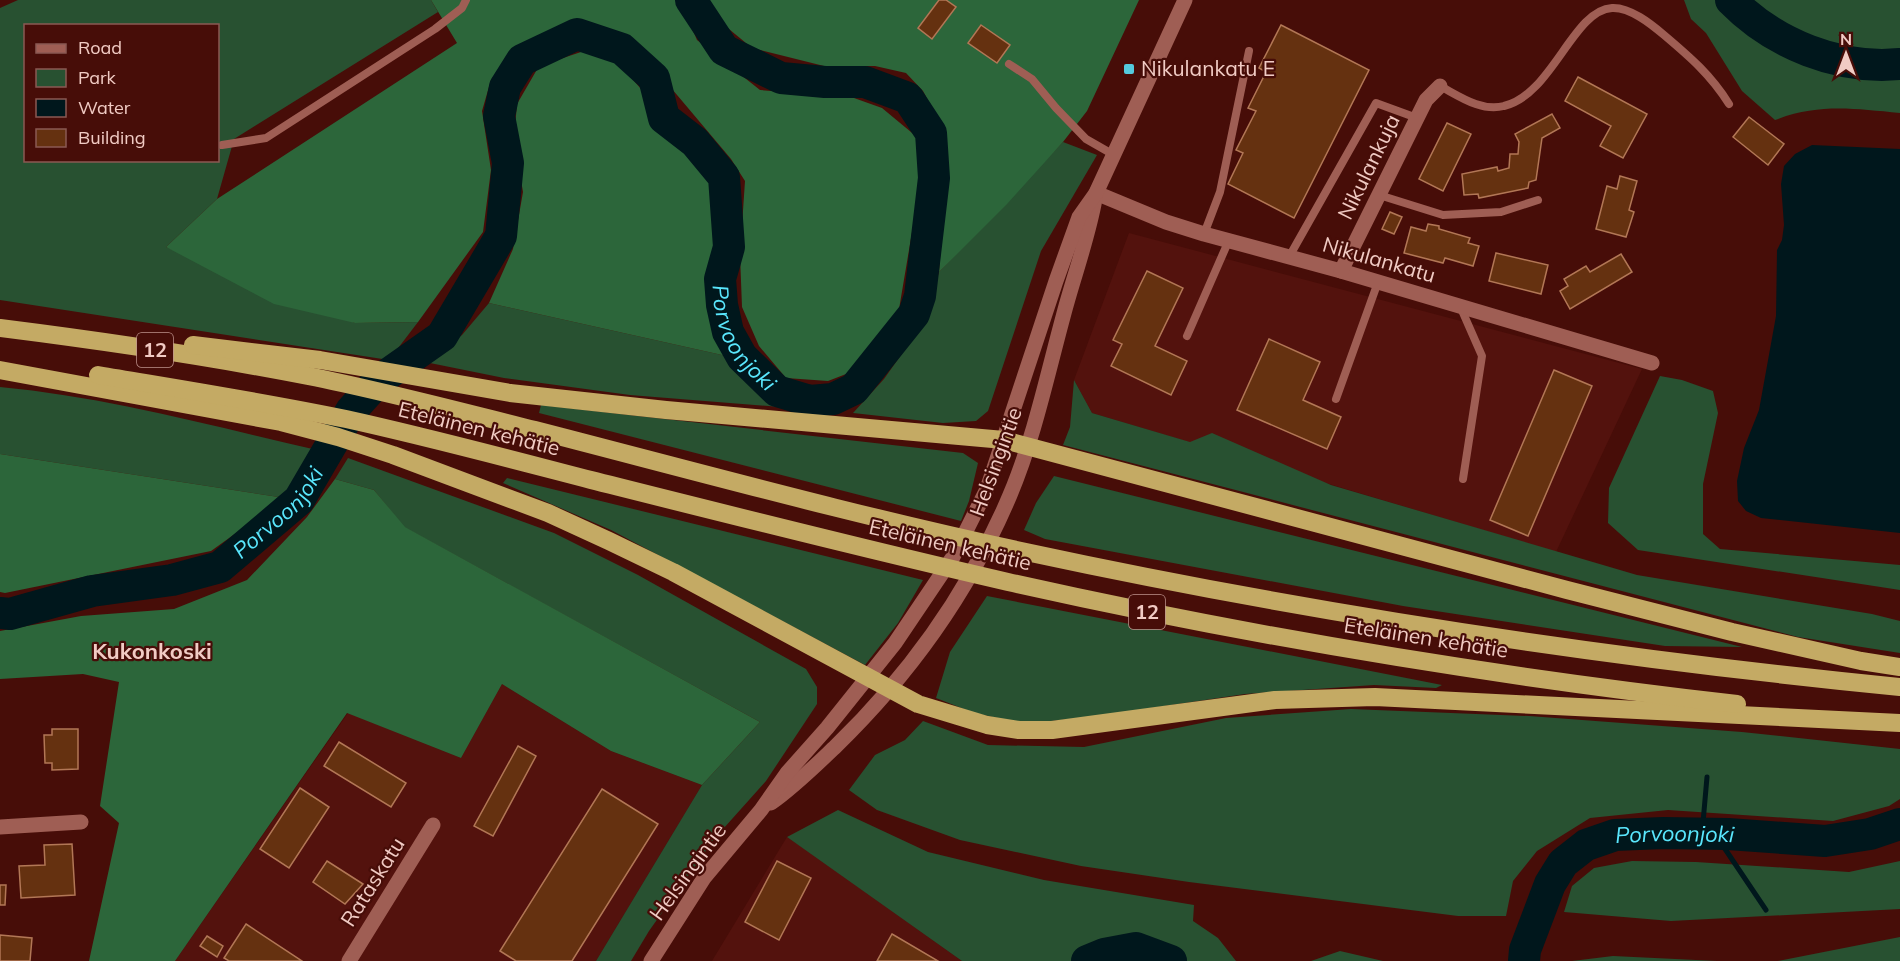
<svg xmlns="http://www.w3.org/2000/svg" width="1900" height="961" viewBox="0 0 1900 961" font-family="Mulish,sans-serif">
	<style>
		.built { fill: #53120d }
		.green { fill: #285131; fill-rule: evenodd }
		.forest { fill: #2c663a }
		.water { fill: #00171c }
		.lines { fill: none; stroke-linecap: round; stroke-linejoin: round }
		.stream { stroke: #00171c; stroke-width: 5 }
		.river { stroke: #00171c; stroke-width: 32 }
		.building { fill: #653110; stroke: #b27756; stroke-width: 1.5 }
		.service { stroke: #9f5e54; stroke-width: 8 }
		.minor { stroke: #9f5e54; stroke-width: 15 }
		.secondary { stroke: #9f5e54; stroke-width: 15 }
		.motorway { stroke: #c4aa64; stroke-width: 18 }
		.poi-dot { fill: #54cadd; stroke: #470d08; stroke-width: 2 }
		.labels { text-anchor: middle; stroke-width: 4.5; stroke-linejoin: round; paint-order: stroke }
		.shield { fill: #470d08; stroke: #be928c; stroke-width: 1.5 }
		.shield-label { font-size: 20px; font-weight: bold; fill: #f1cbc4 }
		.poi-label { font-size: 21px; fill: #f1cbc4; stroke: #470d08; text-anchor: start }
		.street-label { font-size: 21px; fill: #f1cbc4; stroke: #470d08 }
		.water-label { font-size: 22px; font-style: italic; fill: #59e6fc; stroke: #470d08 }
		.neighbourhood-label { font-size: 22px; font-weight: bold; fill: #f1cbc4; stroke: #470d08 }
	</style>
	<rect width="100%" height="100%" fill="#470d08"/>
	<!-- built -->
	<g class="built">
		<polygon points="1129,233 1642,369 1556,552 1092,413 1074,380"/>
		<polygon points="502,684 611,751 702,785 596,961 175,961 348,713 461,758"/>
		<polygon points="787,837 799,845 962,961 712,961"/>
	</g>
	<!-- green -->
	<g class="green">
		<path d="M18 0H431L438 12 234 139 217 199 166 247 355 323 418 322 389 360 0 300V8ZM26 26H218V160H26Z"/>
		<path d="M1684 0H1900V113C1854 109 1820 103 1775 120L1742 91 1706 33 1691 19Z"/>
		<polygon points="1063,142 1097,155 1041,251 988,411 976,421 943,423 853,413 884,379 925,321 939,272"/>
		<polygon points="489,303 731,357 762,396 793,408 630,395 504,378 425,362 462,335"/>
		<polygon points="1660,376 1682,380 1713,391 1718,413 1703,484 1703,534 1720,549 1900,565 1900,590 1638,550 1608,523 1609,488"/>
		<polygon points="1074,380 1092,413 1190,442 1212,433 1331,485 1637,575 1872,614 1900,621 1900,653 1798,637 1063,445 1070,427"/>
		<path d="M0 387C107 397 212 426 317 450L285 498 0 454Z"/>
		<polygon points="541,405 963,453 978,463 969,501 961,521 539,413"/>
		<polygon points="348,458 554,533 638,575 806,669 817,687 817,704 766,781 715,838 649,931 631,961 596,961 702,785 760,722 404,527 374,490 335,479"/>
		<polygon points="1054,476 1742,647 1665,646 1403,606 1045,539 1024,530 1036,503"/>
		<polygon points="507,478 923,580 898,623 865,665 611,530 503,483"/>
		<polygon points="987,596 1442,685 1436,688 1374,685 1245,694 1091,717 1041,722 1016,722 974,713 936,698 950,652"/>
		<polygon points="1351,709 1529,716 1742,732 1900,749 1900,799 1889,806 1833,821 1668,810 1590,818 1537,851 1513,881 1506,916 1458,916 1189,882 1081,866 960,840 877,810 849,790 875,755 905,740 923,721 988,745 1084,747 1226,718"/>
		<polygon points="838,810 928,852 1044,880 1194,905 1193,921 1218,938 1236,961 962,961 787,837"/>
		<polygon points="1632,861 1696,862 1849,872 1900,861 1900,909 1671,921 1564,912 1572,886 1594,868"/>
		<polygon points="1900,937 1900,961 1778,961"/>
		<polygon points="1340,951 1383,961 1311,961"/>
		<polygon points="1613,956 1717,961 1572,961"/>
	</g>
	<!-- forest -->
	<g class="forest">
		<polygon points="431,0 680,0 697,40 760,90 854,98 882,108 917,137 922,173 896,327 859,369 828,381 786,378 759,346 742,307 740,255 745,181 731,159 629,38 574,21 513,51 491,80 482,111 491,170 483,232 418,322 355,323 274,304 166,247 217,199 457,43"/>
		<polygon points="708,0 1139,0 1087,111 1063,142 1007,204 939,272 945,192 943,128 923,91 906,73 875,66 824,66 752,48 718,20"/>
		<polygon points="584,51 617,61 647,96 654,128 709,173 715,195 711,304 731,357 489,303 513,249 523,192 514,139 517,104 539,66"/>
		<polygon points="0,454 285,498 211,551 5,593 0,592"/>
		<polygon points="335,479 374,490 405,527 760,722 702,785 611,751 502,684 461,758 347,713 175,961 89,961 119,823 100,806 119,682 83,674 0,679 0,631 81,616 174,609 247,580 307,517"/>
	</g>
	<!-- water -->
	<polygon class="water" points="1812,145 1900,149 1900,533 1761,518 1746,511 1738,501 1737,481 1744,448 1759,410 1776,316 1777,250 1782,240 1784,225 1781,184 1784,166 1795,154"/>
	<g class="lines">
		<!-- stream -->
		<g class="stream">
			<polyline points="1702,834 1707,777"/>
			<polyline points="1715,834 1766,910"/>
		</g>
		<!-- river -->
		<g class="river">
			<path d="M1731 0C1774 44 1839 70 1900 64"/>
			<path id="s1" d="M0 613 10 614 92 591 172 580 220 567 299 500 351 411 378 381 442 336 501 236 508 163 499 116 505 87 522 60 577 34 622 49 654 78 664 118 695 142 724 177 729 247 720 279 722 305 728 332 742 357 777 391 810 401 833 399 854 389 914 314 920 296 934 178 931 133 908 98 865 82H825L781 78 724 50 691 0"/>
			<polyline points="1087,961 1104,954 1136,948 1171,961"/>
			<path id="s2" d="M1524 961 1525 950 1550 884 1563 863 1586 845 1615 835 1663 833 1728 834 1825 841 1870 834 1900 824"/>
		</g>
	</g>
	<!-- building -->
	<g class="building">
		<polygon points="939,0 946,0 956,7 932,39 918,28"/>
		<polygon points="981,25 1010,45 997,63 968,43"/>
		<polygon points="1281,25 1369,70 1294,218 1228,184 1243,153 1236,150 1256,111 1248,108 1266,72 1259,68"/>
		<polygon points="1578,77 1647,114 1623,158 1600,146 1611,126 1565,101"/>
		<polygon points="1552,114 1560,128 1542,138 1536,180 1529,182 1528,188 1479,198 1478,194 1464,195 1462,174 1497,167 1498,171 1509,168 1510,154 1518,154 1519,142 1515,134"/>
		<polygon points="1749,117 1784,144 1768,165 1733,137"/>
		<polygon points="1447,123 1471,134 1443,191 1419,179"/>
		<polygon points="1620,176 1637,181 1629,210 1634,212 1626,237 1596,229 1607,186 1617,189"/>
		<polygon points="1390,212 1402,217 1394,234 1382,229"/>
		<polygon points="1428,224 1439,226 1439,229 1470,238 1468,243 1479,246 1473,266 1445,258 1443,263 1404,253 1411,227 1426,231"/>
		<polygon points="1496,253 1548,265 1541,294 1489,281"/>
		<polygon points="1621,254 1632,272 1570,309 1560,291 1568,286 1564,279 1586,266 1590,272"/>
		<polygon points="1147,271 1183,288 1155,346 1187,361 1171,395 1111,366 1122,344 1113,340"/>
		<polygon points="1269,339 1320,362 1303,400 1341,417 1327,449 1237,410"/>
		<polygon points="1554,370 1592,386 1528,536 1490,520"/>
		<polygon points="52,729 78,729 78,769 52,770 52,763 45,763 44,735 52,735"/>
		<polygon points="339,742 406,783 391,807 324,766"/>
		<polygon points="518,746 536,756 493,836 474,826"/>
		<polygon points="300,788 329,807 289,868 260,849"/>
		<polygon points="602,789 658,824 572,961 516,961 500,951"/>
		<polygon points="72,844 75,895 21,898 19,866 45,865 44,845"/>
		<polygon points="327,861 363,884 345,904 313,882"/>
		<polygon points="777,861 811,878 779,940 745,922"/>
		<polygon points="0,885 6,885 5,905 0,905"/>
		<polygon points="246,924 302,961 229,961 224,958"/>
		<polygon points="892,934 938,961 877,961"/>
		<polygon points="0,935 32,938 30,961 0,961"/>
		<polygon points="207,936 223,946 217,957 200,946"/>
	</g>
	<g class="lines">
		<!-- service -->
		<g class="service">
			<polyline points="1009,64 1032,79 1056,108 1086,139 1114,155"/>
			<path d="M1440 86C1459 96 1481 112 1504 106 1552 95 1573 10 1612 8 1630 7 1651 24 1664 35 1690 57 1711 75 1729 104"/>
			<polyline points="222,145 266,138 435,29 462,8 466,0"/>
			<polyline points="1379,195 1443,215 1501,212 1538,200"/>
			<polyline points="1204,234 1220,192 1249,51"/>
			<polyline points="1289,257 1376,103 1417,118"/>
			<polyline points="1460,306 1482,356 1463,479"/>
			<polyline points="1187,336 1229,240"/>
			<polyline points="1336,399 1378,282"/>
		</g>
		<!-- minor -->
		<g class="minor">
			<polyline points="1096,193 1166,222 1204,234 1341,271 1652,363"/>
			<polyline points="1341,271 1426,100 1440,86"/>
			<polyline points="0,827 81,822"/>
			<polyline points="349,961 433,825"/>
		</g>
		<!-- secondary -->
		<g class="secondary">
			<path d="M771 803C795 786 815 766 836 746 910 674 970 590 1010 495 1034 438 1047 376 1063 317 1073 278 1088 239 1095 199"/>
			<polyline points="651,961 704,878 761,810 787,773 827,728 895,643 953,557 987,489 1056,281 1079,217 1096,193 1185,0"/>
		</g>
		<!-- motorway -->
		<g class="motorway">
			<path d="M0 328C103 341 206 356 308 376 384 391 459 411 535 430 698 472 861 517 1026 552 1314 614 1606 658 1900 687"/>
			<polyline points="193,345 320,360 510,393 666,410 1004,440 1567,590 1732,632 1861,661 1900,667"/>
			<polyline points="0,370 281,422 338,437 393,455 548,513 609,541 673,572 918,704 987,725 1019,730 1052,730 1275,700 1375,697 1900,723"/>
			<path d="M98 375C181 389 264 402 346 419 428 437 510 459 591 480 730 515 868 550 1008 582 1248 636 1492 676 1737 704"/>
		</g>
	</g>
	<!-- markers -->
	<rect class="poi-dot" x="1123" y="63" width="12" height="12" rx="3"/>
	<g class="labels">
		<!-- shield labels -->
		<g class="shield">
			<rect x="137" y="333" width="36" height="34" rx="4.5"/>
			<rect x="1129" y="595" width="36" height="34" rx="4.5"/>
		</g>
		<g class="shield-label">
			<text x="155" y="357">12</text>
			<text x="1147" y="619">12</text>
		</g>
		<!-- poi labels -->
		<g class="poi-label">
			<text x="1141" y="76">Nikulankatu E</text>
		</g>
		<!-- street labels -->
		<g class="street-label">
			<text transform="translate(1369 167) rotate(-64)" y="7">Nikulankuja</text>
			<text transform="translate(1379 260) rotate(16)" y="7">Nikulankatu</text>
			<text transform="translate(479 429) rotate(14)" y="7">Eteläinen kehätie</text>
			<text transform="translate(996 462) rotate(-70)" y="7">Helsingintie</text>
			<text transform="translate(950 545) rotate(13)" y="7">Eteläinen kehätie</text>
			<text transform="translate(1426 638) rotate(9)" y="7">Eteläinen kehätie</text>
			<text transform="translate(688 872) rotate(-54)" y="7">Helsingintie</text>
			<text transform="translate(373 882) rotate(-58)" y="7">Rataskatu</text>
		</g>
		<!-- water labels -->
		<g class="water-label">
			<text dy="8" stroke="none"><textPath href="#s1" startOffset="1296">Porvoonjoki</textPath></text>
			<text dy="8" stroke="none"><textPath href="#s1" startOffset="306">Porvoonjoki</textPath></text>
			<text dy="8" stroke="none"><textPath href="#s2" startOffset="226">Porvoonjoki</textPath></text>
		</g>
		<!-- neighbourhood labels -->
		<g class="neighbourhood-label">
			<text x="152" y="659">Kukonkoski</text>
		</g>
	</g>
	<!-- legend -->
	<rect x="24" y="24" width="195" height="138" fill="#470d08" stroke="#8b5953" stroke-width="1.5"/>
	<rect x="36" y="44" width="30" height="9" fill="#9f5e54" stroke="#8b5953" stroke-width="1.5"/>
	<text x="78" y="54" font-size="18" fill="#f1cbc4">Road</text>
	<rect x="36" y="69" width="30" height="18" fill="#285131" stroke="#8b5953" stroke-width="1.5"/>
	<text x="78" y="84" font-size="18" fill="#f1cbc4">Park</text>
	<rect x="36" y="99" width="30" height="18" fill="#00171c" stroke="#8b5953" stroke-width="1.5"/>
	<text x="78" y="114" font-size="18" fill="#f1cbc4">Water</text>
	<rect x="36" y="129" width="30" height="18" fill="#653110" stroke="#8b5953" stroke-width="1.5"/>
	<text x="78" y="144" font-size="18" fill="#f1cbc4">Building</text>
	<!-- north arrow -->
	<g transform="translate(1846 54)" stroke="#470d08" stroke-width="4.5" paint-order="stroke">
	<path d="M0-4.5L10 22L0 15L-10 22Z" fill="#f1cbc4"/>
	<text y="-9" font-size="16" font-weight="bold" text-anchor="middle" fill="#f1cbc4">N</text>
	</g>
</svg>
